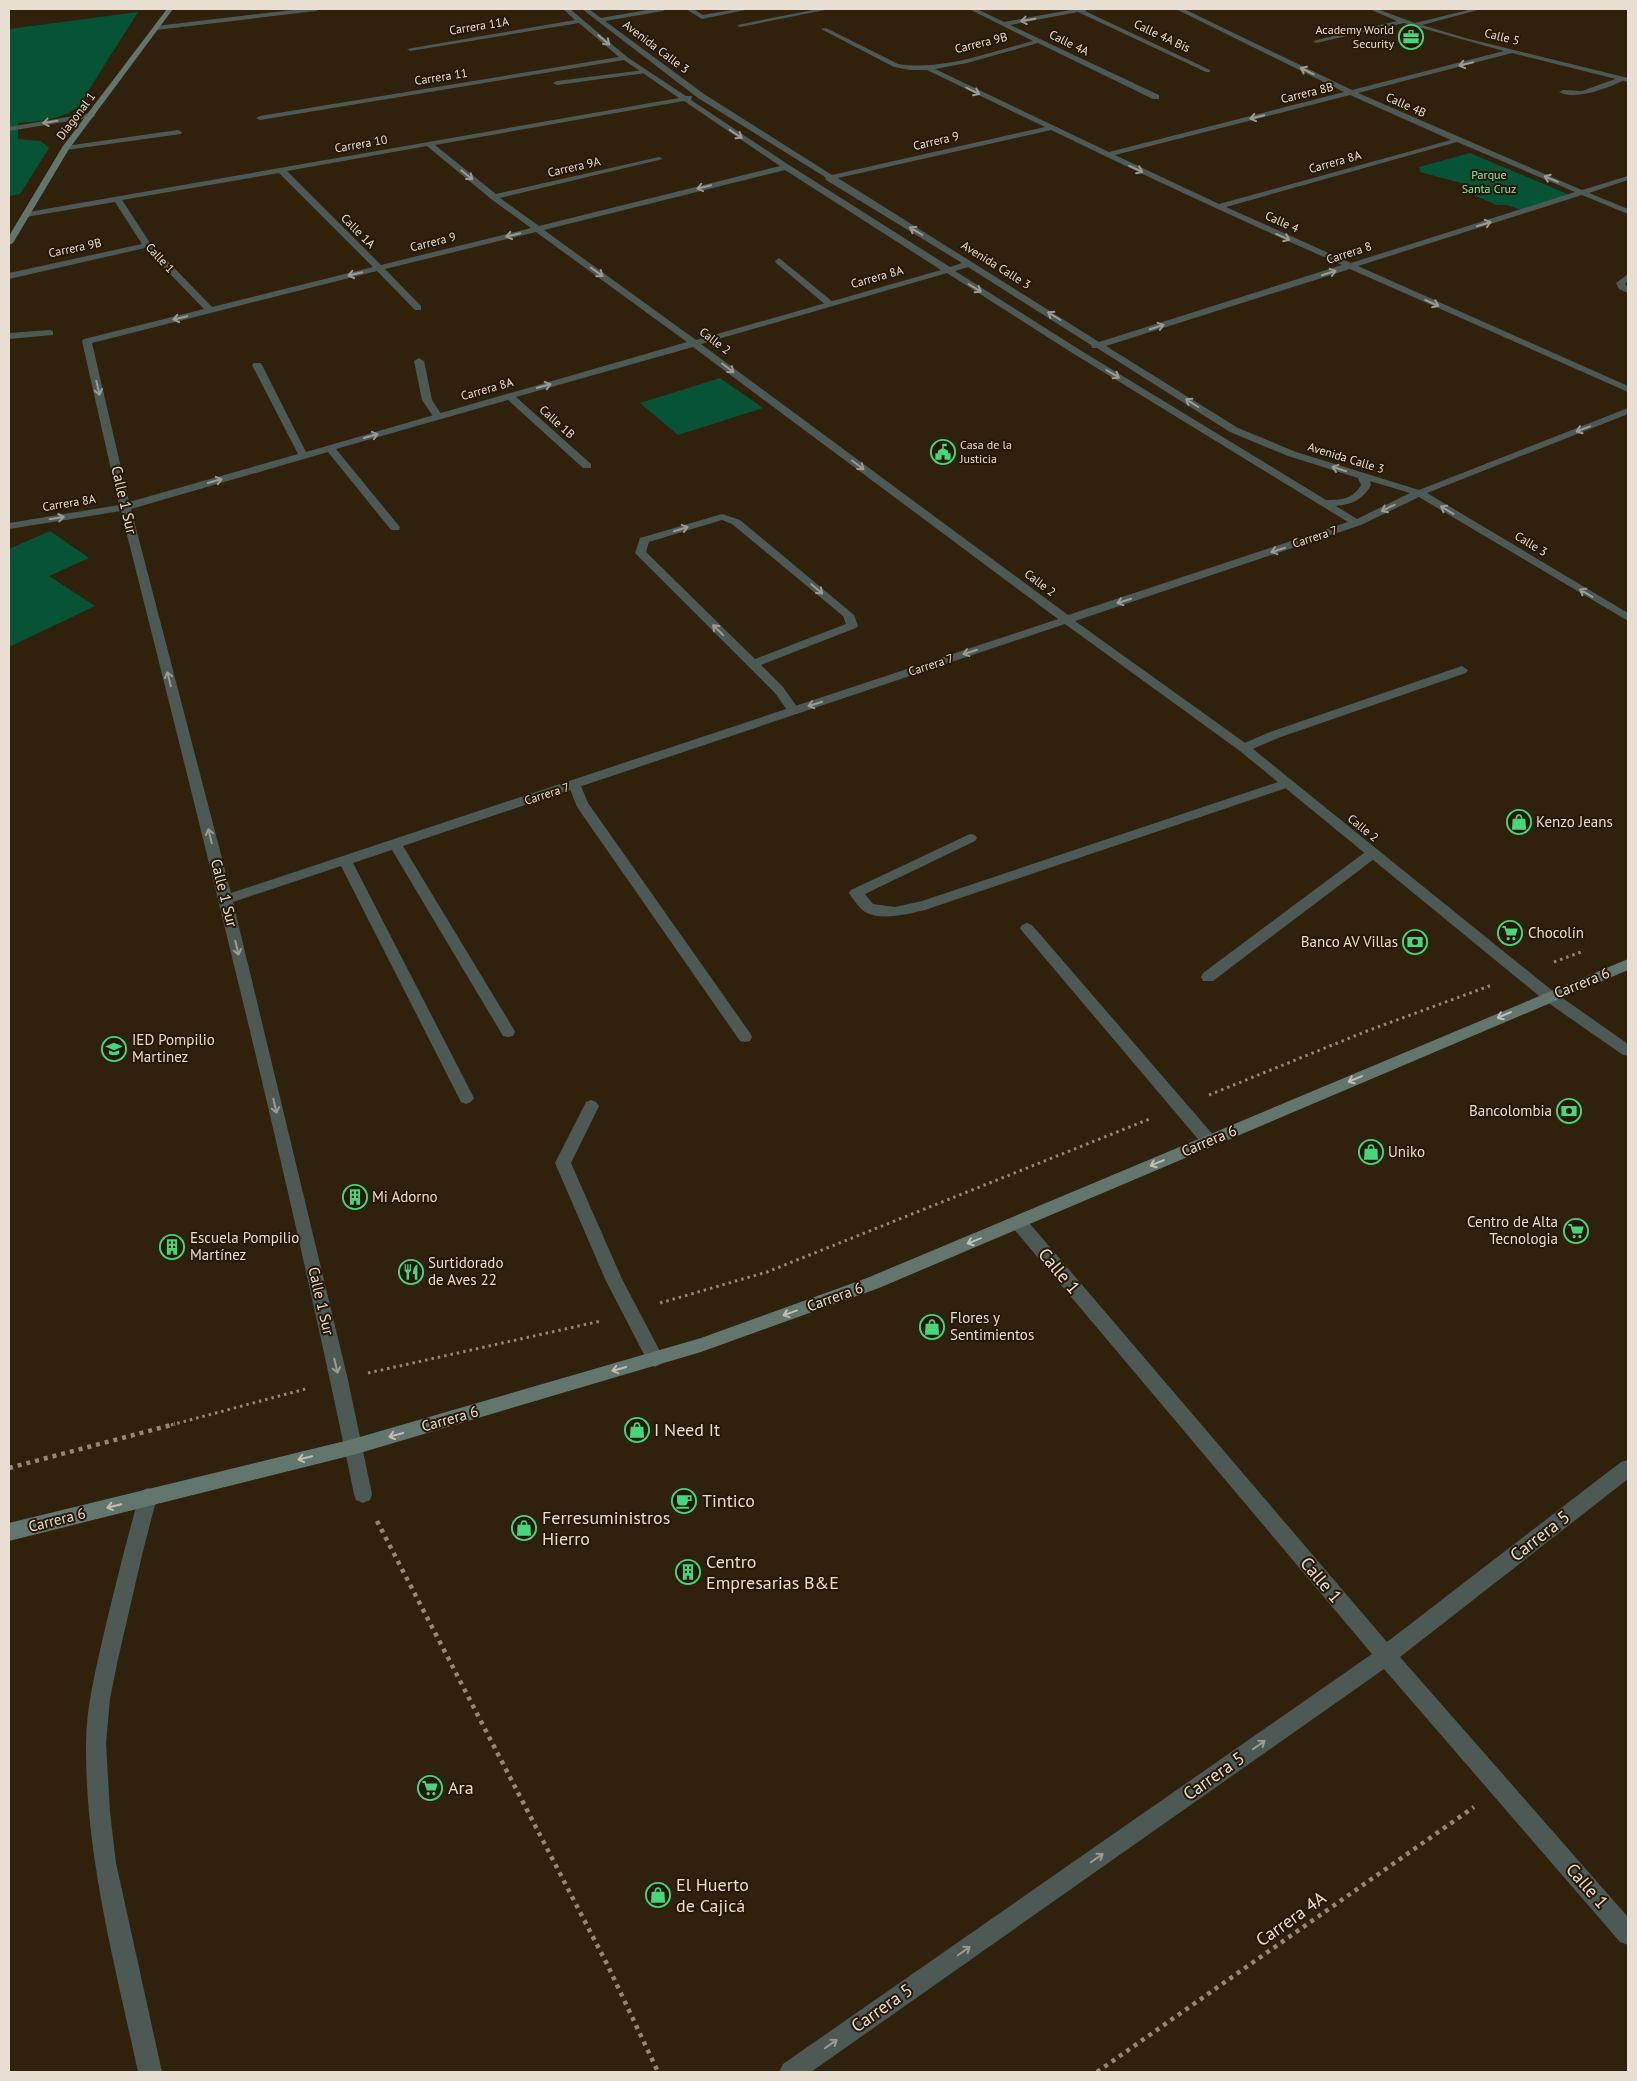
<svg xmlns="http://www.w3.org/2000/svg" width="1637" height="2081" viewBox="0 0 1637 2081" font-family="'PT Sans',sans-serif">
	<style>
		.green { fill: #065435 }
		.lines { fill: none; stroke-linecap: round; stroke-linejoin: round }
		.path-far1 { stroke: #958879; stroke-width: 3; stroke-dasharray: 2.5 4; stroke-linecap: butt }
		.path { stroke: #958879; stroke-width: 4.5; stroke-dasharray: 4 5; stroke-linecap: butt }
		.lane { fill: #4c5954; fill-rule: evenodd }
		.street { fill: #4c5954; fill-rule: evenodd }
		.secondary { fill: #62766e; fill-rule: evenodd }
		.oneway { stroke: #9a9c93 }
		.oneway2 { stroke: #c0bfb4 }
		.labels { text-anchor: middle; stroke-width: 4; stroke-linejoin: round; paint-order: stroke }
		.far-street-label { font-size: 12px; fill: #e8ded2; stroke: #261804 }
		.far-poi-label { font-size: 12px; fill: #e8ded2; stroke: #261804; text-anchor: end }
		.far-park-label { font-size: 12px; fill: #82e4b1; stroke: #261804 }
		.street-label { font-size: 15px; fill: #e8ded2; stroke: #261804 }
		.poi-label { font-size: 15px; fill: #e8ded2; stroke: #261804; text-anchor: start }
		.near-street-label { font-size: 18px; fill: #e8ded2; stroke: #261804 }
		.near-poi-label { font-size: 18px; fill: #e8ded2; stroke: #261804; text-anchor: start }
	</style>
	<rect width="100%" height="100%" fill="#30210d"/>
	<!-- green -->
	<g class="green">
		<path d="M138 12 78 107C61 120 39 121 18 123V139L41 141 49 148 20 194 9 196V29Z"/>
		<polygon points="1470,153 1570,195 1524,211 1507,205 1497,205 1466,192 1465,184 1420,172 1419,167"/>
		<polygon points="720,378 763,408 678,435 640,403"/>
		<polygon points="50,531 89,558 49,576 95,606 9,647 9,549"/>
	</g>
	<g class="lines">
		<!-- path-far1 -->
		<g class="path-far1">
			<polyline points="1554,962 1581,952"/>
			<polyline points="1209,1095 1367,1031 1492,985"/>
			<polyline points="660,1303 767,1272 1152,1118"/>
			<polyline points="368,1373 601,1321"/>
			<polyline points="171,1425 309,1388"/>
		</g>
		<!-- path -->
		<g class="path">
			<polyline points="9,1468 175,1424"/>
			<polyline points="377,1521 608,1966 658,2072"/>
			<polyline points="1097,2072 1474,1807"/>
		</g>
		<!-- lane -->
		<g class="lane">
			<polygon points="818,9 830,9 740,27 737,25"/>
			<polygon points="644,70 647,72 646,73 557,85 553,83 557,81"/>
			<path d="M1621 77 1627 78C1614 87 1574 101 1559 92L1563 90 1582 91Z"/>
			<polygon points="91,113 95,115 94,117 9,131 9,127"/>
			<polygon points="178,130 182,132 181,134 66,150 62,148 66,146"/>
			<polygon points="779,258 833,302 833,306 827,306 776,263 775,261"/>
			<polygon points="50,330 53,331 53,335 9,339 9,333"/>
			<polygon points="419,358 424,361 432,400 443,417 441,419 435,419 422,400 414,361"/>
			<path d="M722 514 740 520 854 615 858 626 856 628 761 665 783 687 800 711 798 714H790L775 693 635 553 640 538ZM722 520 732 524 843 616 846 624 755 659 646 552 649 542Z"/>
			<polygon points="1462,666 1468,670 1466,673 1278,738 1248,751 1244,752 1238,748 1240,745 1270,732"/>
			<path d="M1287 779 1292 780 1293 783 1292 786 925 910C908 914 881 921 865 912 859 908 853 899 849 893L851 890 970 834 975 835 977 838 975 841 865 894 873 904 895 907 922 901Z"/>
			<polygon points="574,780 579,781 588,803 750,1033 752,1037 750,1041 745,1042 740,1041 577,807 568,784"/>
			<polygon points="1373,849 1378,850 1380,853 1378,856 1213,981 1203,981 1201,977 1203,973 1368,850"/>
			<polygon points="1027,923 1032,925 1215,1137 1217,1141 1215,1145 1209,1147 1203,1145 1022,931 1020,928 1022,925"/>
			<polygon points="591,1100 596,1102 599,1106 571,1163 622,1279 664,1359 661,1364 655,1367 649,1364 606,1281 555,1163 586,1102"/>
			<path d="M148 1488 155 1491 157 1497 143 1551 118 1659 110 1699 106 1743 110 1812 116 1863 162 2072H138C115 1964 85 1855 86 1744 86 1707 96 1669 104 1633 115 1587 126 1542 139 1497L141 1491Z"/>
		</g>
		<!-- street -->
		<g class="street">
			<polygon points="302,9 319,9 316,11 156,30 153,28 156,26"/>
			<path d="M563 9H570L627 57 686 96H692L691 100 789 165 950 267 962 263 826 180 825 177 698 98 582 9H589L601 18 653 9H666L663 11 605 21 704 94 832 175 1045 127 927 70H910L894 67 821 29 826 28 898 64C943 71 990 52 1033 41L969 9H977L1004 22 1076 9H1089L1085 11 1210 70V72H1206L1078 12 1010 25 1159 95V99H1153L1038 43 967 63 935 69 1109 152 1344 92 1176 9H1184L1352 90 1504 51 1404 23 1316 43 1313 41 1397 21 1369 9H1377L1415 23 1472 9H1482L1422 25 1469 39 1628 78V82L1512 53 1358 93 1582 190 1628 176V180L1589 193 1628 209V214L1582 195 1358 266 1628 386V392L1350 269 1106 346 1238 428 1296 452 1419 490 1628 408V414L1427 493 1628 613V621L1419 497 1361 525 1075 621 1248 745 1554 992 1628 1044V1056L1623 1055 1544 1000 1240 751 1065 624 403 846 513 1028 515 1032 513 1036 508 1037 503 1036 392 850 353 863 474 1098 471 1102 466 1104 461 1102 341 866 233 902 348 1380 372 1494 370 1500 363 1503 356 1500 354 1494C286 1164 203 837 121 511L9 529V523L119 505 82 341 84 339 204 309 145 248 9 279V273L142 244 115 202 26 217 22 215 23 213 679 98 624 60 260 120 256 118 260 116 619 57 579 23 410 51 407 49 575 20ZM1350 95 1451 140 1219 204 1115 155ZM684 101 780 166 539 226 500 198 663 159 659 157 496 194 435 145ZM1051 130C1146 176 1244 222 1342 265L1099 342 838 178ZM1457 142 1575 192 1351 263 1226 207ZM427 146 491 199 531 228 381 265 287 171ZM785 170 941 270 696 340 544 230ZM279 173 373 267 212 307 150 243 122 200ZM536 232 687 342 306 452 262 365 260 363H254L252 365 298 454 129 502 92 343 377 271 415 310H421V306L385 269ZM968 267 1091 345 1092 348H1097L1230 432 1288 456 1358 478 1361 485C1353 499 1341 500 1326 500L1080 350 955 271ZM947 273 1074 354 1348 522 1068 615 701 344ZM693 347 1058 619 231 893 131 509 328 452 391 530H399L400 528 399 526 336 449 508 400 583 468H591V464L516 397ZM1370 481 1410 493 1357 519 1336 506C1352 504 1363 500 1371 485Z"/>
			<polygon points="686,9 693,9 703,15 737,9 750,9 702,19"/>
			<polygon points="1628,274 1628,281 1625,284 1628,287 1628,293 1619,289 1616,283"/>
			<polygon points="1019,1216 1025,1218 1387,1642 1621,1462 1628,1460 1628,1479 1400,1657 1628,1917 1628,1945 1620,1942 1384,1669 811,2072 779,2072 783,2064 1372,1654 1013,1228 1011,1223 1013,1218"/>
		</g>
		<!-- secondary -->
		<g class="secondary">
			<polygon points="167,9 173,9 69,149 13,243 9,245 9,236 63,146"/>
			<polygon points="1628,959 1628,970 879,1288 701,1352 353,1455 9,1541 9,1523 353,1439 701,1338 867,1278"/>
		</g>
	</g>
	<!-- one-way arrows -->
	<defs><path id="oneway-shaft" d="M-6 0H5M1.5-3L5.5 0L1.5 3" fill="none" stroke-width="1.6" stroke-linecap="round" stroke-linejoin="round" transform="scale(1.25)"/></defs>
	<g class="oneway">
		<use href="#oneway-shaft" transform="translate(1028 20) rotate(170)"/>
		<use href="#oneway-shaft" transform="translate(604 40) rotate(40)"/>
		<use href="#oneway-shaft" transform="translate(1466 64) rotate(166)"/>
		<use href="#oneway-shaft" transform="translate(1307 71) rotate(-154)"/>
		<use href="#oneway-shaft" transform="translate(973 91) rotate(26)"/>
		<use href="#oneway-shaft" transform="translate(1257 117) rotate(166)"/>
		<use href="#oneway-shaft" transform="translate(50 122) rotate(170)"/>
		<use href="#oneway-shaft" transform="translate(736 134) rotate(34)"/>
		<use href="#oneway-shaft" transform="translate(1136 169) rotate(25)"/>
		<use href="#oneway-shaft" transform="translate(467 175) rotate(39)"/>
		<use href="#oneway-shaft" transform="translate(1551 179) rotate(-157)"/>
		<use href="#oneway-shaft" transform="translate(704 187) rotate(166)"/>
		<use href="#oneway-shaft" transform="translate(1484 224) rotate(-17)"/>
		<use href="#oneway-shaft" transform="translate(916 231) rotate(-149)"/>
		<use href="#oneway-shaft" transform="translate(513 235) rotate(166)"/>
		<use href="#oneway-shaft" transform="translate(1283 237) rotate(24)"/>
		<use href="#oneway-shaft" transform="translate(597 272) rotate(36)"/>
		<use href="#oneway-shaft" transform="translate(1329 273) rotate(-18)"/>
		<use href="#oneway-shaft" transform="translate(355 274) rotate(166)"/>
		<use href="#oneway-shaft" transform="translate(975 288) rotate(32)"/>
		<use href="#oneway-shaft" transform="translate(1432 303) rotate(24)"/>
		<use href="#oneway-shaft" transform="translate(1054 316) rotate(-148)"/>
		<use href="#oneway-shaft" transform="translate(180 318) rotate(166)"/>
		<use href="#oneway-shaft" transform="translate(1157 327) rotate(-18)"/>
		<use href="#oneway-shaft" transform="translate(728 368) rotate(37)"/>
		<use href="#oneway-shaft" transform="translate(1113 374) rotate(31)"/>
		<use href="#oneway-shaft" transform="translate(544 386) rotate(-16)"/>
		<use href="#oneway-shaft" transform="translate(98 388) rotate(77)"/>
		<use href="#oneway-shaft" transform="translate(1192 403) rotate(-148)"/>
		<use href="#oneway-shaft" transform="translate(1583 429) rotate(159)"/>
		<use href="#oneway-shaft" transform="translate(371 436) rotate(-16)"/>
		<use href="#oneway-shaft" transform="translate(858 465) rotate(37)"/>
		<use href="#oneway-shaft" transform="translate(1339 469) rotate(-162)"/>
		<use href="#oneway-shaft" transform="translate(215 481) rotate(-16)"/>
		<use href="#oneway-shaft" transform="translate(1388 508) rotate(154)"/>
		<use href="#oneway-shaft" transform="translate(1447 510) rotate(-149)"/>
		<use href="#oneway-shaft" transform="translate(57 518) rotate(-9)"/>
		<use href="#oneway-shaft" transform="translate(681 529) rotate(-17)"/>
		<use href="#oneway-shaft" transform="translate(1278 550) rotate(162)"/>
		<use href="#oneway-shaft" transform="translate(817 589) rotate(40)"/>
		<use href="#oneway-shaft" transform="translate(1586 593) rotate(-149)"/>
		<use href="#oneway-shaft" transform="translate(1124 601) rotate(162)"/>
		<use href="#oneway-shaft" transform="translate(718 630) rotate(-135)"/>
		<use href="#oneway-shaft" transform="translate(970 652) rotate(162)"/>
		<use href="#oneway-shaft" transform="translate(169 679) rotate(-104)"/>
		<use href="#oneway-shaft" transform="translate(815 704) rotate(162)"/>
		<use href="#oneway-shaft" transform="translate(210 836) rotate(-104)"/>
		<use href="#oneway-shaft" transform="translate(237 948) rotate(77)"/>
		<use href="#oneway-shaft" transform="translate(275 1106) rotate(77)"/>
		<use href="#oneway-shaft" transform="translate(336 1366) rotate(77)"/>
		<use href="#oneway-shaft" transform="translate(1259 1745) rotate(-35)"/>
		<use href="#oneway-shaft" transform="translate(1097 1858) rotate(-35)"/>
		<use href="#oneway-shaft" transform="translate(964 1951) rotate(-35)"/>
		<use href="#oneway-shaft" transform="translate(831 2044) rotate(-35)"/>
	</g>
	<g class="oneway2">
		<use href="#oneway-shaft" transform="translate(1504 1015) rotate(157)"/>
		<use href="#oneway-shaft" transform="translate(1355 1079) rotate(157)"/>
		<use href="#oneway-shaft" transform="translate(1157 1163) rotate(157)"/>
		<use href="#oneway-shaft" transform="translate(974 1241) rotate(158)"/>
		<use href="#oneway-shaft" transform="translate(790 1313) rotate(160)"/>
		<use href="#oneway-shaft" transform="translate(619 1369) rotate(164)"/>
		<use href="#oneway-shaft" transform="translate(396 1435) rotate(165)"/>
		<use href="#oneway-shaft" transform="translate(305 1458) rotate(166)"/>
		<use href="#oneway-shaft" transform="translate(114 1506) rotate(166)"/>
	</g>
	<!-- icons -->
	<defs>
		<symbol id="office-ring" viewBox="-11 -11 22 22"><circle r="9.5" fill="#261804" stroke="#45d77a" stroke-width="1.5"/><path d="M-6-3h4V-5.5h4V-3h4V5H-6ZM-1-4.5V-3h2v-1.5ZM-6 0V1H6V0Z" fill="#45d77a"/></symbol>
		<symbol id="civic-ring" viewBox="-11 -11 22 22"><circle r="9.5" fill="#261804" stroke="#45d77a" stroke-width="1.5"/><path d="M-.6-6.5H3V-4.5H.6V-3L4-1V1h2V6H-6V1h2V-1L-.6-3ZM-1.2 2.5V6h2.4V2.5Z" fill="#45d77a"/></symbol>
		<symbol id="shop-ring" viewBox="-11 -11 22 22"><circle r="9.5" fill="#261804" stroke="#45d77a" stroke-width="1.5"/><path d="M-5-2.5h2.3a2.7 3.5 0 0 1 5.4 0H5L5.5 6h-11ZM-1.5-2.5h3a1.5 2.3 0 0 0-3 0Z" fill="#45d77a"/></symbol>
		<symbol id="supermarket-ring" viewBox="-11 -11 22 22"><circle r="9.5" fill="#261804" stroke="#45d77a" stroke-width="1.5"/><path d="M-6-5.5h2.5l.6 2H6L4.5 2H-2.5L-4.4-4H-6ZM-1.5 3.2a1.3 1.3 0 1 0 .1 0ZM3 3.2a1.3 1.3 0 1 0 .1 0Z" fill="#45d77a"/></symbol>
		<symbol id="bank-ring" viewBox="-11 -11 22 22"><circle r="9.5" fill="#261804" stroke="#45d77a" stroke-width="1.5"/><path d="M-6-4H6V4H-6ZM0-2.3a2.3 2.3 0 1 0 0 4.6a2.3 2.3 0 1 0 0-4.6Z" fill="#45d77a"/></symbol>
		<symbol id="school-ring" viewBox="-11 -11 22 22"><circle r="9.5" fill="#261804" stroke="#45d77a" stroke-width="1.5"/><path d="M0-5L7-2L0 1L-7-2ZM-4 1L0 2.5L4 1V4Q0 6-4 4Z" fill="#45d77a"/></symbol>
		<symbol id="building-ring" viewBox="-11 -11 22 22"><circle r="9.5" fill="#261804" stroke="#45d77a" stroke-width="1.5"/><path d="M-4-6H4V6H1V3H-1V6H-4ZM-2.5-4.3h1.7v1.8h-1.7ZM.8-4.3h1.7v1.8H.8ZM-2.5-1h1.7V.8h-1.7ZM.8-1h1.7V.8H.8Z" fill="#45d77a"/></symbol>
		<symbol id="restaurant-ring" viewBox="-11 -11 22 22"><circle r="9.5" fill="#261804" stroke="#45d77a" stroke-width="1.5"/><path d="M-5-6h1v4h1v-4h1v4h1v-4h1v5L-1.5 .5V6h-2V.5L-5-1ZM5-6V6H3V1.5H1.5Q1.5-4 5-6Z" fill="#45d77a"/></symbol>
		<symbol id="cafe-ring" viewBox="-11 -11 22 22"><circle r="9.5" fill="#261804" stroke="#45d77a" stroke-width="1.5"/><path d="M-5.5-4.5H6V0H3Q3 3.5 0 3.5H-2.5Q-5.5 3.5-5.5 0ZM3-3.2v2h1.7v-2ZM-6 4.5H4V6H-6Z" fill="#45d77a"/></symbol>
	</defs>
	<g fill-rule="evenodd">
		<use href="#office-ring" x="1397" y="23" width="28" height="28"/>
		<use href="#civic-ring" x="929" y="438" width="28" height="28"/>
		<use href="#shop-ring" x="1505" y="808" width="28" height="28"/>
		<use href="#supermarket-ring" x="1496" y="919" width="28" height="28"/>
		<use href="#bank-ring" x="1401" y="928" width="28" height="28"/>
		<use href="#school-ring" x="100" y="1035" width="28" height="28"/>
		<use href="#bank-ring" x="1555" y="1097" width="28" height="28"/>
		<use href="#shop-ring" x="1357" y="1138" width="28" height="28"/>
		<use href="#building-ring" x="341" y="1183" width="28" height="28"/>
		<use href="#supermarket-ring" x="1562" y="1217" width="28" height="28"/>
		<use href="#building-ring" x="158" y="1233" width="28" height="28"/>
		<use href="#restaurant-ring" x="397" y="1258" width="28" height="28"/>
		<use href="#shop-ring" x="918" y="1313" width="28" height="28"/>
		<use href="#shop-ring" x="623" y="1416" width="28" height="28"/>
		<use href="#cafe-ring" x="670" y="1487" width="28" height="28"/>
		<use href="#shop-ring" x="510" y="1514" width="28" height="28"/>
		<use href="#building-ring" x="674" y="1558" width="28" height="28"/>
		<use href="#supermarket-ring" x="416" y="1774" width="28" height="28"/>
		<use href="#shop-ring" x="644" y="1881" width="28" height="28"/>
	</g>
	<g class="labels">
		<!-- far-street labels -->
		<g class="far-street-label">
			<text transform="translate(479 26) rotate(-9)" y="4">Carrera 11A</text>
			<text transform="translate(1162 36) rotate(25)" y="4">Calle 4A Bis</text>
			<text transform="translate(1502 37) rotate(14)" y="4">Calle 5</text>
			<text transform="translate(981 43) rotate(-14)" y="4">Carrera 9B</text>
			<text transform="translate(1069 43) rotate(26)" y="4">Calle 4A</text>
			<text transform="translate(656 47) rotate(37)" y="4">Avenida Calle 3</text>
			<text transform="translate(441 77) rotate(-9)" y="4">Carrera 11</text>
			<text transform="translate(1307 93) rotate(-14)" y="4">Carrera 8B</text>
			<text transform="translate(1406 105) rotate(24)" y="4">Calle 4B</text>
			<text transform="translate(76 116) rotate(-53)" y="4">Diagonal 1</text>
			<text transform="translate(936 141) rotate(-13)" y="4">Carrera 9</text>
			<text transform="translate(361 144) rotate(-10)" y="4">Carrera 10</text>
			<text transform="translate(1335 162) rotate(-16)" y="4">Carrera 8A</text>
			<text transform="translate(574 167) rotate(-13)" y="4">Carrera 9A</text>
			<text transform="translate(1282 222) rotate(24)" y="4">Calle 4</text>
			<text transform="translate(358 231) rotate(45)" y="4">Calle 1A</text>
			<text transform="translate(433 242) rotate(-14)" y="4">Carrera 9</text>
			<text transform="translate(75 248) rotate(-12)" y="4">Carrera 9B</text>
			<text transform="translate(1349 253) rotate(-18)" y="4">Carrera 8</text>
			<text transform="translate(160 258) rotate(47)" y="4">Calle 1</text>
			<text transform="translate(996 265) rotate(32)" y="4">Avenida Calle 3</text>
			<text transform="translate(877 277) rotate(-16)" y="4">Carrera 8A</text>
			<text transform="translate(715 341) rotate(37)" y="4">Calle 2</text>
			<text transform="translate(487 389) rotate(-16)" y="4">Carrera 8A</text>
			<text transform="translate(557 422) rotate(42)" y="4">Calle 1B</text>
			<text transform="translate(1346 458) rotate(17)" y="4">Avenida Calle 3</text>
			<text transform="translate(69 503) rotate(-9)" y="4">Carrera 8A</text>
			<text transform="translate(1315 537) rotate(-18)" y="4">Carrera 7</text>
			<text transform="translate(1531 544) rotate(31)" y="4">Calle 3</text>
			<text transform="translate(1040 583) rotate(37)" y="4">Calle 2</text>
			<text transform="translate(931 665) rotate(-18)" y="4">Carrera 7</text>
			<text transform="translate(547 794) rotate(-18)" y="4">Carrera 7</text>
			<text transform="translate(1363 828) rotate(39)" y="4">Calle 2</text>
		</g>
		<!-- far-poi labels -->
		<g class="far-poi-label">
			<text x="1394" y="34">Academy World<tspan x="1394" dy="14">Security</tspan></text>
			<text x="960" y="449" text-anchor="start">Casa de la<tspan x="960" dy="14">Justicia</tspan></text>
		</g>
		<!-- far-park labels -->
		<g class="far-park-label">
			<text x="1489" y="179">Parque<tspan x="1489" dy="14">Santa Cruz</tspan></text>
		</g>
		<!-- street labels -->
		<g class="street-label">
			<text transform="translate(124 500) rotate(77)" y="5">Calle 1 Sur</text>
			<text transform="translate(224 893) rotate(76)" y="5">Calle 1 Sur</text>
			<text transform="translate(1582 983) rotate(-22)" y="5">Carrera 6</text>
			<text transform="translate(1209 1141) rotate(-23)" y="5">Carrera 6</text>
			<text transform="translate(835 1297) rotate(-20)" y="5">Carrera 6</text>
			<text transform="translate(321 1301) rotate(77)" y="5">Calle 1 Sur</text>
			<text transform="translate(450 1419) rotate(-16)" y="5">Carrera 6</text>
			<text transform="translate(57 1520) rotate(-14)" y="5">Carrera 6</text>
		</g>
		<!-- poi labels -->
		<g class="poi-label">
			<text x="1536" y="827">Kenzo Jeans</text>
			<text x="1528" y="938">Chocolín</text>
			<text x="1398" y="947" text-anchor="end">Banco AV Villas</text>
			<text x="132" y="1045">IED Pompilio<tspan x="132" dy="17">Martinez</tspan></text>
			<text x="1552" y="1116" text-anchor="end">Bancolombia</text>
			<text x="1388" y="1157">Uniko</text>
			<text x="372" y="1202">Mi Adorno</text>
			<text x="1558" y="1227" text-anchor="end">Centro de Alta<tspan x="1558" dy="17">Tecnologia</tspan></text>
			<text x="190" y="1243">Escuela Pompilio<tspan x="190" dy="17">Martínez</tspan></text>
			<text x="428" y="1268">Surtidorado<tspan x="428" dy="17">de Aves 22</tspan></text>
			<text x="950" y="1323">Flores y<tspan x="950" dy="17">Sentimientos</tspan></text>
		</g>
		<!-- near-street labels -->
		<g class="near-street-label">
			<text transform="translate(1059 1271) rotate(50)" y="6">Calle 1</text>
			<text transform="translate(1540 1536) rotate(-38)" y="6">Carrera 5</text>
			<text transform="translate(1321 1580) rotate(50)" y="6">Calle 1</text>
			<text transform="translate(1214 1776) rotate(-35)" y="6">Carrera 5</text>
			<text transform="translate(1587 1886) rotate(49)" y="6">Calle 1</text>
			<text transform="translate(1291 1919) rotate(-35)" y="6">Carrera 4A</text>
			<text transform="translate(882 2008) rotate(-35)" y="6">Carrera 5</text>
		</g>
		<!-- near-poi labels -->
		<g class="near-poi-label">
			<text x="654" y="1436">I Need It</text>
			<text x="702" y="1507">Tintico</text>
			<text x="542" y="1524">Ferresuministros<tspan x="542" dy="21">Hierro</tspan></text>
			<text x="706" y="1568">Centro<tspan x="706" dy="21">Empresarias B&amp;E</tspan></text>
			<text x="448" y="1794">Ara</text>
			<text x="676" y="1891">El Huerto<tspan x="676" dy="21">de Cajicá</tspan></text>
		</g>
	</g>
	<!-- border -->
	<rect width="1637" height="2081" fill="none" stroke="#e8ded2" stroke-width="20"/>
</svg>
